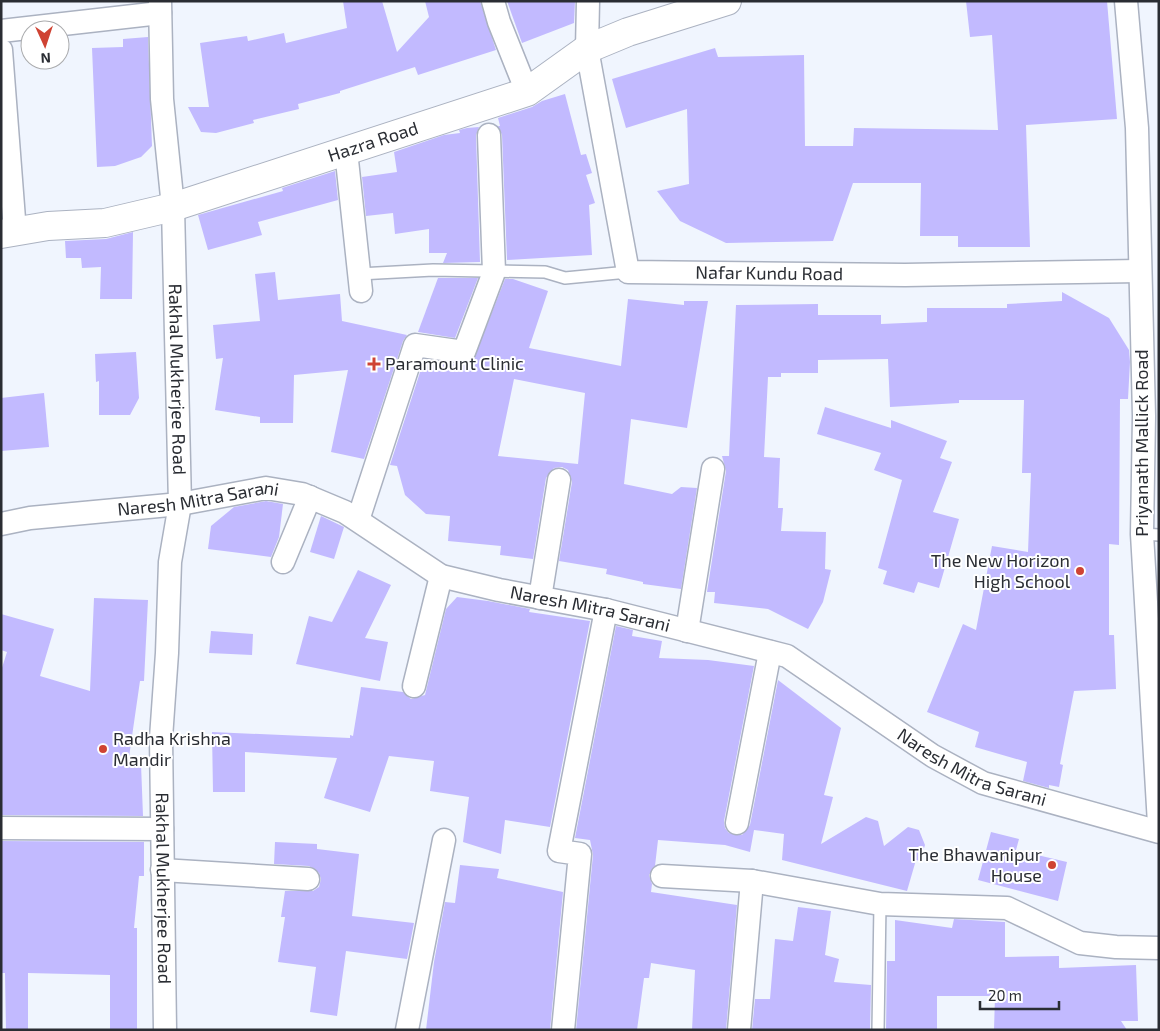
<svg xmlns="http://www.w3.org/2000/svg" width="1160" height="1031" viewBox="0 0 1160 1031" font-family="'Exo 2',sans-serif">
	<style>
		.building { fill: #c2baff; fill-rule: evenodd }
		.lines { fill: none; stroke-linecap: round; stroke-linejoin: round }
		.service-casing { stroke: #abb2c1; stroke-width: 14 }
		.minor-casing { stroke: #abb2c1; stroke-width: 25 }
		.secondary-casing { stroke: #abb2c1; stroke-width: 30 }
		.service { stroke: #fff; stroke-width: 11 }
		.minor { stroke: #fff; stroke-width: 22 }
		.secondary { stroke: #fff; stroke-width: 28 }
		.poi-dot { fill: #cf4333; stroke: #fff; stroke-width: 2 }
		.labels { text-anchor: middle; stroke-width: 4; stroke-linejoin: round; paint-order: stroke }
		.street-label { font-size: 18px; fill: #2a2d33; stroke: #fff }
		.poi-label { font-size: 18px; fill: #2a2d33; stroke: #fff; text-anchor: start }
	</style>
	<rect width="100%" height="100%" fill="#f0f5fe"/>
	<!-- building -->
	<g class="building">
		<polygon points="343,1 382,1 397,52 429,17 425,1 480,1 496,50 418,75 415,67 340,91 340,93 298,104 299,109 253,120 254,123 216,133 201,132 188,107 209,107 200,43 247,36 248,41 284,33 286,43 347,28"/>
		<polygon points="507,1 575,1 574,23 522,43"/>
		<polygon points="966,1 1107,1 1117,119 1026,125 1030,247 958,247 958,236 920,236 921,183 853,183 833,241 726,243 680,221 657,191 689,184 687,109 626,128 612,79 715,48 718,57 804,55 805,146 853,146 854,128 998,130 992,35 970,37"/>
		<polygon points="148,37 152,146 141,157 115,166 97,167 92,48 123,47 123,39"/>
		<polygon points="565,94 581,155 586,154 592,173 586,175 595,203 589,205 592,255 507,260 502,135 498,126 500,126 498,118 532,107 542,101"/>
		<polygon points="479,127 476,135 480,262 443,263 447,253 429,253 429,229 395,234 393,213 366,216 362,177 397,172 394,152 444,135 460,133 459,130 467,128"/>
		<polygon points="335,171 338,200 258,222 262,235 208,250 198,215 283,191 282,188"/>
		<polygon points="133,232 132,299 100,299 101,267 82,268 81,258 66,258 65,241 106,239"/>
		<polygon points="275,272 278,300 340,294 342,321 407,335 403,341 364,459 331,452 348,370 294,375 293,423 260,423 260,417 215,410 223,358 216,359 213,325 260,321 255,274"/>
		<polygon points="438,278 478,278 455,338 418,332"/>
		<path d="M505 279H513L548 291 529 348 621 366 628 299 684 305V301H708L687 428 631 419 624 484 672 494 681 487 697 488 681 589 643 584V582L606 574 607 569 559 561 572 482 568 470 562 467 554 468 546 478 533 559 500 555 501 546 448 541 450 516 426 514 405 495 397 466 390 465 424 360 462 365 473 361ZM514 379 585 393 578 464 498 456Z"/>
		<polygon points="1062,292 1109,318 1129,350 1130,362 1128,399 1120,399 1119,545 1109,544 1109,635 1114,635 1116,689 1074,691 1060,764 1063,765 1059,787 1049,785 1049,788 1023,781 1027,762 975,747 979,732 927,712 963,624 976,630 992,546 1028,552 1031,473 1022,473 1024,400 959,400 959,403 890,407 888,359 818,360 818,373 781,373 781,377 768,377 764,457 780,458 778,508 783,508 781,531 826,532 825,569 831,570 823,602 808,629 768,609 714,603 715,592 707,592 726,471 722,456 729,456 736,305 818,304 818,315 881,315 881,324 927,322 927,308 1007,308 1007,304 1062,301"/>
		<polygon points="136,352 139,398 130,415 99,415 99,381 96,382 95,354"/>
		<polygon points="44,393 49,447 1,451 1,398"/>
		<polygon points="825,407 891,428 891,420 947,441 940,458 952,462 933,512 959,519 939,588 918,582 914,593 883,584 887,571 878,568 902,480 874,470 881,453 817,434"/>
		<polygon points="266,501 283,504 279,537 271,557 208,549 211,526 234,507"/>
		<polygon points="321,516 344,527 334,559 310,552"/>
		<polygon points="358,570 391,585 365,638 388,642 380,681 296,664 309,616 332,622"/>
		<polygon points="457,597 488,601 530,609 529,612 590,621 550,827 505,820 501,854 463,842 469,797 430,791 434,761 389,756 370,812 324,798 337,758 245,752 245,792 213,792 212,732 350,738 350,735 353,736 361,687 403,692 411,699 425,695 446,609"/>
		<polygon points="94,598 148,600 144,681 140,681 128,764 141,764 143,816 1,815 1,671 7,652 1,650 1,614 54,629 40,676 90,691"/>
		<polygon points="616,626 633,630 632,636 662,641 659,658 708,660 754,666 724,821 725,828 729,833 742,835 750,825 778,680 841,728 824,795 833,797 821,844 866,817 878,821 884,846 908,827 919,830 925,845 920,861 916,860 907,891 782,860 784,834 754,830 750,852 725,845 658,840 655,866 649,875 652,884 651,892 737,905 726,1030 692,1030 695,970 651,963 649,978 644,978 637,1030 576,1030 593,855 590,840 575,838"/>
		<polygon points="211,631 253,634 252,655 209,653"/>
		<polygon points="991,832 1019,839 1016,850 1067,862 1058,901 978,880"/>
		<polygon points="1,841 144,842 144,876 139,876 134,928 137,928 137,1030 110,1030 110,975 28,973 28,1030 6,1030 5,973 1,973"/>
		<polygon points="275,842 317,844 317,849 359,854 352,916 414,923 407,959 346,951 337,1016 310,1012 316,967 278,962 285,917 281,917 285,891 313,891 319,887 321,879 319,873 309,866 274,864"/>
		<polygon points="460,865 499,869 497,878 563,892 550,1030 426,1030 434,962 445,902 455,903"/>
		<polygon points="798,907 831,911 825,955 839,959 834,982 871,985 870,1030 752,1030 755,999 770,999 775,939 793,941"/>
		<polygon points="954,919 1005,922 1005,957 1059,956 1059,968 1136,965 1138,1021 1121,1021 1127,1030 994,1030 995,996 937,996 937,1030 886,1030 887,961 895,961 895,920 952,928"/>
	</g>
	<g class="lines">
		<defs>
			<g id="service">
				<polyline points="359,274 433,270 545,272 565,278 628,272"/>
				<polyline points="1142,534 1159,535"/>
				<polyline points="878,1030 880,904"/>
			</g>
			<g id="minor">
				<path id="s1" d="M160 1 162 99 173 207 180 504 170 562 167 653 161 738 165 1030"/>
				<polyline points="493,1 499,22 527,92"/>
				<path id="s2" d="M588 1 587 49 628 272 905 275 1139 271"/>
				<polyline points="1126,1 1137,128 1144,416 1142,534 1159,824"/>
				<polyline points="1,31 160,13"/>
				<polyline points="1,50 15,232"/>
				<polyline points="346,151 361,291"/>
				<polyline points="358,520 415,345 464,352 494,272 489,135"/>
				<path id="s3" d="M1 524 30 518 180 504 266 488 302 494 345 512 441 576 499 590 606 610 787 656 933 756 983 783 1159 832"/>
				<polyline points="283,562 310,497"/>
				<polyline points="540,598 559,480"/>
				<polyline points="687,631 713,469"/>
				<polyline points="414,686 441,576"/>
				<polyline points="737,823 770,652"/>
				<polyline points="1,828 162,829"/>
				<polyline points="162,870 308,879"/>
				<polyline points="662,876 752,881 880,904 1007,908 1080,943 1116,947 1159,948"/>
				<polyline points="407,1030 444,840"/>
				<polyline points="563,1030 580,854 559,851 606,610"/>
				<polyline points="739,1030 752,881"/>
			</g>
			<g id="secondary">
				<path id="s4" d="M1 234 48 226 105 223 173 207 527 92 587 49 628 32 727 1"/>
			</g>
		</defs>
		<!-- service casing -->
		<use href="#service" class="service-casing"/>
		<!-- minor casing -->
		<use href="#minor" class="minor-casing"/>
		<!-- secondary casing -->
		<use href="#secondary" class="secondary-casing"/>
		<!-- service -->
		<use href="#service" class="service"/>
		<!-- minor -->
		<use href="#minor" class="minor"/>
		<!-- secondary -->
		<use href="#secondary" class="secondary"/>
	</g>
	<!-- markers -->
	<g class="poi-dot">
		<path d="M371.5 356.5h5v5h5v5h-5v5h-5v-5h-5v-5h5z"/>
		<circle cx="1080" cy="571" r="5"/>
		<circle cx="103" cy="749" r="5"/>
		<circle cx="1052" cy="865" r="5"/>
	</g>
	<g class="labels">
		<!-- street labels -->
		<g class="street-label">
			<text dy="6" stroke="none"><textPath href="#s4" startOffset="385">Hazra Road</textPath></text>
			<text dy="6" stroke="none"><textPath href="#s2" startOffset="416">Nafar Kundu Road</textPath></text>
			<text dy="6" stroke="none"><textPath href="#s1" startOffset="379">Rakhal Mukherjee Road</textPath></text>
			<text transform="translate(1142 443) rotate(-90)" y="6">Priyanath Mallick Road</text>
			<text dy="6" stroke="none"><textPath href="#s3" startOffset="199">Naresh Mitra Sarani</textPath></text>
			<text dy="6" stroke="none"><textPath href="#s3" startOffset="619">Naresh Mitra Sarani</textPath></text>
			<text dy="6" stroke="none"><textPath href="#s3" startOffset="1039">Naresh Mitra Sarani</textPath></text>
			<text dy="6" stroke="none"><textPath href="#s1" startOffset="889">Rakhal Mukherjee Road</textPath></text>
		</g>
		<!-- poi labels -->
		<g class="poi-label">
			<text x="385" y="370">Paramount Clinic</text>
			<text x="1070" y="567" text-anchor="end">The New Horizon<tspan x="1070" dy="21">High School</tspan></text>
			<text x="113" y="745">Radha Krishna<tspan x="113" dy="21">Mandir</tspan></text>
			<text x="1042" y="861" text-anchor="end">The Bhawanipur<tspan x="1042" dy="21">House</tspan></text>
		</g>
	</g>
	<!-- border -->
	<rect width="1160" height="1031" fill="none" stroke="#2a2d33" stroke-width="5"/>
	<!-- north arrow -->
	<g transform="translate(45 45) rotate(177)"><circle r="24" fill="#ffffff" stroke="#aaabad"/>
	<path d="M0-4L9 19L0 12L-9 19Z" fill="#cf4333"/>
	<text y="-8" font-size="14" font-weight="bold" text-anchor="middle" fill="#2a2d33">N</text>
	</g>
	<!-- scale -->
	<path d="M980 1001v8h79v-8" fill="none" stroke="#2a2d33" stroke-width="2.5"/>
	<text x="988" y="1001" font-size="15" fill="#2a2d33" stroke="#ffffff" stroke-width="4" paint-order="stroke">20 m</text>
</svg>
